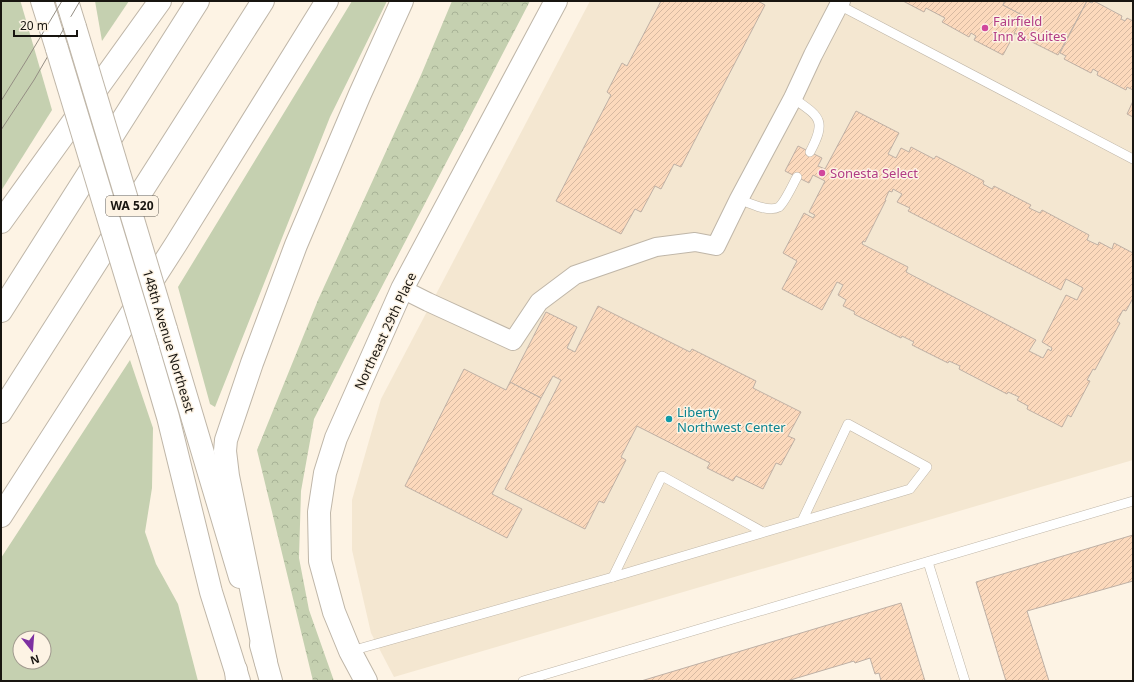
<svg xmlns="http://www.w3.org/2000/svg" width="1134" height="682" viewBox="0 0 1134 682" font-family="'Noto Sans',sans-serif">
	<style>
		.built { fill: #f4e7d1 }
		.grass { fill: #c5d0b0; fill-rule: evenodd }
		.forest { fill: url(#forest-crowns) }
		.building { fill: url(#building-hatch); stroke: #beb0a5; fill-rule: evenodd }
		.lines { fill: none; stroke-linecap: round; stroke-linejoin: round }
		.service-casing { stroke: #bfb6a8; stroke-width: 10 }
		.minor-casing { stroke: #bfb6a8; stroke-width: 20 }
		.tertiary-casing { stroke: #bfb6a8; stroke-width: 24 }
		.primary-casing { stroke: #bfb6a8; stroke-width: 24 }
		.motorway-casing { stroke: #bfb6a8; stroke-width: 24 }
		.service { stroke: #fff; stroke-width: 9 }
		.minor { stroke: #fff; stroke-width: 18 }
		.tertiary { stroke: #fff; stroke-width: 22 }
		.primary { stroke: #fff; stroke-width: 22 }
		.motorway { stroke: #fff; stroke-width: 22 }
		.tram { stroke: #948d83; stroke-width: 1 }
		.primary-bridge-casing { stroke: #bfb6a8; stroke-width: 24; stroke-linecap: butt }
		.primary-bridge { stroke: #fff; stroke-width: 22 }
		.hotel-dot { fill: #d1479c; stroke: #fdf3e4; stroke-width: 1.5 }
		.culture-dot { fill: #0f9aa8; stroke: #fdf3e4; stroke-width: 1.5 }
		.labels { text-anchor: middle; stroke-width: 3; stroke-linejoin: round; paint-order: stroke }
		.shield { fill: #fdf3e4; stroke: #5d5850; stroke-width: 1 }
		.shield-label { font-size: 12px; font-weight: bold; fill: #181510 }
		.hotel-label { font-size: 13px; fill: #b23c85; stroke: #fdf3e4; text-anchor: start }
		.street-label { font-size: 13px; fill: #181510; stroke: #fdf3e4 }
		.culture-label { font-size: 13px; fill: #0d838f; stroke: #fdf3e4; text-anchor: start }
	</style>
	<defs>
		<pattern id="forest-crowns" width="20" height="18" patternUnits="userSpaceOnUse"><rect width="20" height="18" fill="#c5d0b0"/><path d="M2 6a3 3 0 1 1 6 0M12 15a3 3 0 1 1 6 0" fill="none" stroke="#a8b296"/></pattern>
		<pattern id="building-hatch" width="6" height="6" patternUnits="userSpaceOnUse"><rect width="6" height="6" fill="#fcd9bc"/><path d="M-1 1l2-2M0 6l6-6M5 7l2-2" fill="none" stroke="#d7b9a1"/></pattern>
	</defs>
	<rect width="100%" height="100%" fill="#fdf3e4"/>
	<!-- built -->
	<polygon class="built" points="590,1 1133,1 1133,460 394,677 371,633 352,550 352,500 381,399"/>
	<!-- grass -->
	<g class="grass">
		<polygon points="1,1 20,1 21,3 52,110 1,191"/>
		<polygon points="95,1 129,1 102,41"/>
		<polygon points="352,1 387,1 330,117 215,407 210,404 178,287"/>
		<path d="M130 360 153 428 152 488 145 532 156 564 178 604 198 681H1V558ZM20 638H44V662H20Z"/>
	</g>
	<!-- forest -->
	<polygon class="forest" points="452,1 530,1 348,352 314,419 301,491 299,558 309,610 334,681 313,681 257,450 318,300 421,75"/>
	<!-- building -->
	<g class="building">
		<polygon points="661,1 758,1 765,5 681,167 674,164 661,189 655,186 641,212 635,209 621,234 556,201 611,95 607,92 622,63 627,66"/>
		<polygon points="903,1 1005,1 1003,5 1024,16 1003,55 974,40 976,36 971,33 969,37 942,22 945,18 926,8 924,12"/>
		<polygon points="1005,1 1087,1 1058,55 1014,33 1024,16 1003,5"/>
		<polygon points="1087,1 1092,3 1094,1 1122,16 1121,19 1125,21 1127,18 1133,21 1133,90 1127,87 1126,90 1097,75 1098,72 1093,69 1091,73 1064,59 1066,56 1060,53"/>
		<polygon points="1133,101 1133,117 1127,114"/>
		<path d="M856 111 899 133 888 154 896 158 901 148 909 152 911 147 934 159 936 156 984 181 983 184 992 189 994 186 1031 205 1029 208 1040 213 1042 210 1089 235 1087 240 1098 245 1099 242 1112 249 1114 243 1133 253V298L1126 311 1123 310 1117 321 1120 323 1095 370 1093 369 1087 380 1090 381 1071 417 1068 415 1062 427 1027 409 1028 406 1017 400 1019 397 1008 392 1007 394 959 369 960 366 949 361 948 363 912 345 914 342 902 336 901 338 854 314 855 312 843 306 846 300 838 295 843 285 837 282 822 310 782 289 797 261 783 253 804 213 813 218 815 215 809 212 825 181 813 175 809 183 785 171 798 146 822 158 818 166 825 169ZM893 189 902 194 897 202 910 208 908 211 1061 290 1066 279 1083 288 1077 300 1066 295 1042 342 1052 348 1051 351 1048 349 1043 358 1029 351 1036 340 906 272 908 267 862 244 863 241 865 242 886 200H885L889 191 892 192Z"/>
		<polygon points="598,306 690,352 692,349 756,381 753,388 801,412 788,436 795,439 781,465 776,463 763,489 736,476 733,481 707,468 710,463 637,426 621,457 626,460 604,503 599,501 585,529 505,489 561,380 553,376 541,398 510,382 546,312 577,327 567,348 575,352"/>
		<polygon points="464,369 506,390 510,382 541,398 492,494 522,509 507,538 405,486"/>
		<polygon points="1133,535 1133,581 1027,611 1049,681 1006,681 976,582"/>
		<polygon points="901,603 925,681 881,681 879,673 875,674 870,658 855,663 854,661 787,681 641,681"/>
	</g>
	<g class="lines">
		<defs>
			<g id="service">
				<polyline points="839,5 1133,159"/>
				<path d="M793 98C820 117 827 120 810 152"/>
				<path d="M739 199C749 203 769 213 779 207 785 202 793 184 797 177"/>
				<polyline points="928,562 965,681"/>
				<polyline points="613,577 662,476 763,532"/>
				<polyline points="351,651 613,577 910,489 927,467 848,424 802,521"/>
				<polyline points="523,681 1133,501"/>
			</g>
			<polyline id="minor" points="402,289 428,302 513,341 539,302 575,275 656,247 695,242 716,246 739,199 793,98 813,55 841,1"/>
			<polyline id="tertiary" points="366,681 350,651 334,612 320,561 319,512 325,473 336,438 402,289 556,1"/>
			<g id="primary">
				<polyline points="42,1 57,49"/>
				<polyline points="67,1 75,27"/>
				<polyline points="166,329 240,577"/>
				<polyline points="148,349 168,417 211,592 239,681"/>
				<polyline points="261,645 271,681"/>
			</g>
			<g id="motorway">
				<polyline points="1,222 160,1"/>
				<polyline points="1,311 198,1"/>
				<polyline points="1,412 263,1"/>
				<polyline points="1,516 176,244 327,1"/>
				<polyline points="266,662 228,476 225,451 226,440 252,363 296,245 360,94 402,1"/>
				<polyline points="236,670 237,681"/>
			</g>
		</defs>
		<!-- service casing -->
		<use href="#service" class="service-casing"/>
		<!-- minor casing -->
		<use href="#minor" class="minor-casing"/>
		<!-- tertiary casing -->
		<use href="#tertiary" class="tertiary-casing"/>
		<!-- primary casing -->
		<use href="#primary" class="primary-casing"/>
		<!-- motorway casing -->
		<use href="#motorway" class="motorway-casing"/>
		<!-- service -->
		<use href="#service" class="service"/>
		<!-- minor -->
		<use href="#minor" class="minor"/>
		<!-- tertiary -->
		<use href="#tertiary" class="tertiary"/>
		<!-- primary -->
		<use href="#primary" class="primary"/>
		<!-- motorway -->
		<use href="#motorway" class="motorway"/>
		<!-- tram -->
		<g class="tram">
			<polyline points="1,101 26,61 62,1"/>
			<polyline points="1,130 34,80 80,1"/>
		</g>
		<defs>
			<g id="primary-bridge">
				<polyline points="75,27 166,329"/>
				<polyline points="57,49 148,349"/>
			</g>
		</defs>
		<!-- primary-bridge casing -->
		<use href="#primary-bridge" class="primary-bridge-casing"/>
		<!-- primary-bridge -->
		<use href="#primary-bridge" class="primary-bridge"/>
	</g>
	<!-- markers -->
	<g class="hotel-dot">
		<circle cx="985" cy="28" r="4"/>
		<circle cx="822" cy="173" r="4"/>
	</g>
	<circle class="culture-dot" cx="669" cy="419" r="4"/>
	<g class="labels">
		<!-- shield labels -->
		<rect class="shield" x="106" y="196" width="52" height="20" rx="3"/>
		<g class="shield-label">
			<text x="132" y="210">WA 520</text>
		</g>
		<!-- hotel labels -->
		<g class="hotel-label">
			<text x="993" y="26">Fairfield<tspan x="993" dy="15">Inn &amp; Suites</tspan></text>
			<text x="830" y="178">Sonesta Select</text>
		</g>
		<!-- street labels -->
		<g class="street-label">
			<text transform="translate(385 331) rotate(-65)" y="5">Northeast 29th Place</text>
			<text transform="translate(169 341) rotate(73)" y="5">148th Avenue Northeast</text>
		</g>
		<!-- culture labels -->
		<g class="culture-label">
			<text x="677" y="417">Liberty<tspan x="677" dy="15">Northwest Center</tspan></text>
		</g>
	</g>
	<!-- border -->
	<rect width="1134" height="682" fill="none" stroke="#181510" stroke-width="4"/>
	<!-- north arrow -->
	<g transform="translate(32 650) rotate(163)"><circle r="19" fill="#fdf3e4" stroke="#a19a8f"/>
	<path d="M0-3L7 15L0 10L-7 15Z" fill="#7d30a1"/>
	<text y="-6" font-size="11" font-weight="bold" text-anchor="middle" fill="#181510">N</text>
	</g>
	<!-- scale -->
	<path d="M14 30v6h63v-6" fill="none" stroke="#181510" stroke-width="2"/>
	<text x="20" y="30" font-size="12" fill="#181510" stroke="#fdf3e4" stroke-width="3" paint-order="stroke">20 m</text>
</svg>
